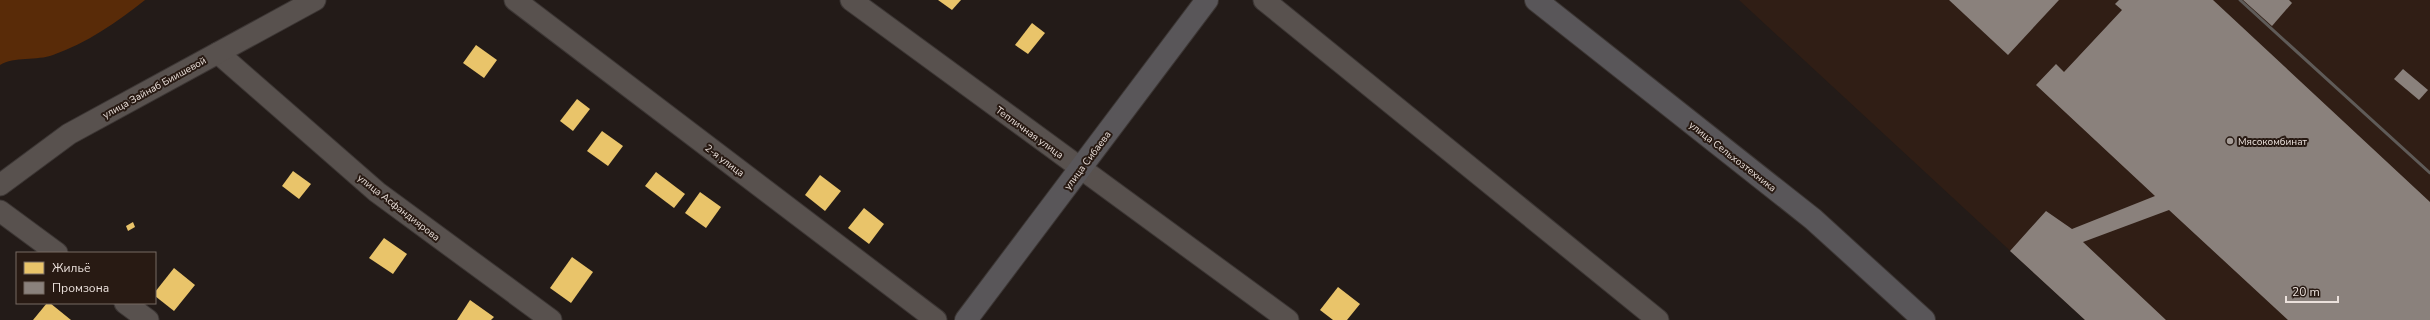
<svg xmlns="http://www.w3.org/2000/svg" width="2430" height="320" viewBox="0 0 2430 320" font-family="'Nunito Sans',sans-serif">
	<style>
		.built { fill: #301e15 }
		.green { fill: #592b08 }
		.homes { fill: #e9c46a }
		.industry { fill: #8a817c }
		.lines { fill: none; stroke-linecap: round; stroke-linejoin: round }
		.minor-casing { stroke: #3c3634; stroke-width: 23 }
		.major-casing { stroke: #3c3634; stroke-width: 24 }
		.minor { stroke: #58514e; stroke-width: 21 }
		.major { stroke: #595659; stroke-width: 22 }
		.rail { stroke: #5f5b58; stroke-width: 3 }
		.poi-dot { fill: #a59c97; stroke: #281a13; stroke-width: 1.5 }
		.labels { text-anchor: middle; stroke-width: 4; stroke-linejoin: round; paint-order: stroke }
		.street-label { font-size: 10px; fill: #ebe1dc; stroke: #281a13 }
		.poi-label { font-size: 10px; fill: #ebe1dc; stroke: #281a13; text-anchor: start }
	</style>
	<rect width="100%" height="100%" fill="#231b18"/>
	<!-- built -->
	<polygon class="built" points="1739,0 2430,0 2430,320 2085,320"/>
	<!-- green -->
	<path class="green" d="M0 0H145C117 22 87 43 53 55 37 61 14 56 0 65Z"/>
	<!-- homes -->
	<g class="homes">
		<polygon points="938,0 961,0 952,10"/>
		<polygon points="1032,23 1045,33 1028,54 1015,45"/>
		<polygon points="476,45 497,60 484,78 463,63"/>
		<polygon points="577,99 590,109 573,131 560,121"/>
		<polygon points="602,131 623,146 608,166 587,151"/>
		<polygon points="293,171 311,184 299,199 282,186"/>
		<polygon points="656,172 685,194 674,208 645,186"/>
		<polygon points="820,175 841,191 825,211 805,195"/>
		<polygon points="700,192 721,207 706,228 685,213"/>
		<polygon points="864,208 884,224 869,244 848,228"/>
		<polygon points="133,222 135,227 128,231 126,226"/>
		<polygon points="384,238 407,254 393,274 369,258"/>
		<polygon points="572,257 593,272 571,303 550,288"/>
		<polygon points="174,268 195,285 174,311 155,296 155,292"/>
		<polygon points="1338,287 1360,304 1347,320 1333,320 1320,310"/>
		<polygon points="470,300 494,317 491,320 457,320"/>
		<polygon points="47,303 50,303 71,320 33,320"/>
	</g>
	<!-- industry -->
	<g class="industry">
		<polygon points="1949,0 2059,0 2008,55"/>
		<polygon points="2119,0 2213,0 2430,202 2430,320 2288,320 2169,210 2083,242 2166,320 2085,320 2010,251 2046,211 2072,229 2155,196 2036,85 2056,64 2064,72 2122,10 2115,4"/>
		<polygon points="2243,0 2289,0 2292,3 2272,26"/>
		<polygon points="2403,69 2428,90 2419,100 2394,79"/>
	</g>
	<g class="lines">
		<defs>
			<g id="minor">
				<polyline points="515,0 936,320"/>
				<polyline points="851,0 1288,320"/>
				<polyline points="1264,0 1658,320"/>
				<polyline points="218,53 377,192 551,320"/>
				<polyline points="0,185 69,134 315,0"/>
				<polyline points="0,211 57,253"/>
				<polyline points="125,303 148,320"/>
			</g>
			<g id="major">
				<polyline points="1536,0 1813,219 1924,320"/>
				<polyline points="966,320 1207,0"/>
			</g>
		</defs>
		<!-- minor casing -->
		<use href="#minor" class="minor-casing"/>
		<!-- major casing -->
		<use href="#major" class="major-casing"/>
		<!-- minor -->
		<use href="#minor" class="minor"/>
		<!-- major -->
		<use href="#major" class="major"/>
		<!-- rail -->
		<polyline class="rail" points="2240,0 2430,173"/>
	</g>
	<!-- markers -->
	<circle class="poi-dot" cx="2230" cy="141" r="4"/>
	<g class="labels">
		<!-- street labels -->
		<g class="street-label">
			<text transform="translate(154 87) rotate(-29)" y="4">улица Зайнаб Биишевой</text>
			<text transform="translate(1030 132) rotate(36)" y="4">Тепличная улица</text>
			<text transform="translate(1733 156) rotate(38)" y="4">улица Сельхозтехника</text>
			<text transform="translate(725 160) rotate(37)" y="4">2-я улица</text>
			<text transform="translate(1087 160) rotate(-53)" y="4">улица Сибаева</text>
			<text transform="translate(399 207) rotate(38)" y="4">улица Асфандиярова</text>
		</g>
		<!-- poi labels -->
		<g class="poi-label">
			<text x="2238" y="145">Мясокомбинат</text>
		</g>
	</g>
	<!-- legend -->
	<rect x="16" y="252" width="140" height="52" fill="#281a13" stroke="#766a63"/>
	<rect x="24" y="262" width="20" height="12" fill="#e9c46a" stroke="#766a63"/>
	<text x="52" y="272" font-size="12" fill="#ebe1dc">Жильё</text>
	<rect x="24" y="282" width="20" height="12" fill="#8a817c" stroke="#766a63"/>
	<text x="52" y="292" font-size="12" fill="#ebe1dc">Промзона</text>
	<!-- scale -->
	<path d="M2286 296v6h52v-6" fill="none" stroke="#ebe1dc" stroke-width="2"/>
	<text x="2292" y="296" font-size="12" fill="#ebe1dc" stroke="#281a13" stroke-width="3" paint-order="stroke">20 m</text>
</svg>
